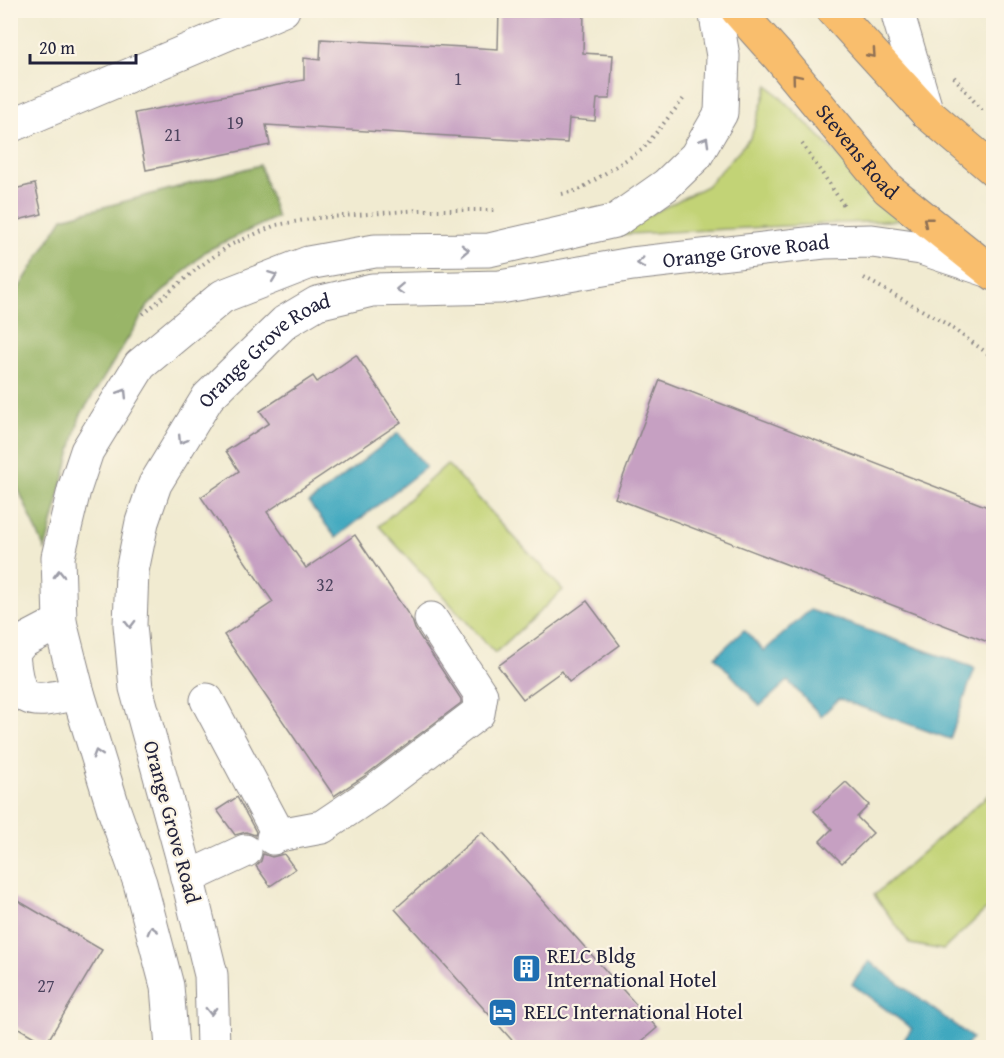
<svg xmlns="http://www.w3.org/2000/svg" width="1004" height="1058" viewBox="0 0 1004 1058" font-family="'Gentium Book Plus',serif">
	<style>
		.green { fill: #c2d376; stroke: #727a58; stroke-width: 1.5 }
		.forest { fill: #99b567; stroke: #5e6c51; stroke-width: 1.5 }
		.water { fill: #3fa8bf; stroke: #30657d; stroke-width: 1.5 }
		.building { fill: #c6a0c2 }
		.lines { fill: none; stroke-linecap: round; stroke-linejoin: round }
		.minor-casing { stroke: #8a8686; stroke-width: 35 }
		.major-casing { stroke: #8a8686; stroke-width: 35 }
		.path { stroke: #8a8686; stroke-width: 4; stroke-dasharray: 1.5 4.5; stroke-linecap: butt }
		.minor { stroke: #fff; stroke-width: 33 }
		.major { stroke: #f9be6d; stroke-width: 33 }
		.oneway { stroke: #8e7054 }
		.oneway2 { stroke: #9c9ca7 }
		.labels { text-anchor: middle; stroke-width: 4.5; stroke-linejoin: round; paint-order: stroke }
		.number-label { font-size: 18px; fill: #4b425d }
		.street-label { font-size: 21px; fill: #22223b; stroke: #fcf5e5 }
		.poi-label { font-size: 21px; fill: #22223b; stroke: #fcf5e5; text-anchor: start }
	</style>
	<rect width="100%" height="100%" fill="#fcf5e5"/>
	<filter id="ink" filterUnits="userSpaceOnUse"><feTurbulence type="fractalNoise" baseFrequency=".0167" numOctaves="2"/><feDisplacementMap in="SourceGraphic" scale="12" xChannelSelector="R" yChannelSelector="G"/><feConvolveMatrix kernelMatrix="1 2 1 2 8 2 1 2 1" color-interpolation-filters="sRGB"/></filter>
	<filter id="wash" filterUnits="userSpaceOnUse"><feTurbulence type="fractalNoise" baseFrequency=".008" numOctaves="4" result="noise"/><feDisplacementMap in="SourceGraphic" scale="24" xChannelSelector="R" yChannelSelector="G"/><feGaussianBlur stdDeviation="1.35" result="paint"/><feColorMatrix in="noise" values="0 0 0 0 0 0 0 0 0 0 0 0 0 0 0 0 0 1.4 0 .05"/><feComposite in="paint" operator="in"/></filter>
	<g filter="url(#wash)">
		<rect width="100%" height="100%" fill="#f1ebd1"/>
		<!-- green -->
		<g class="green">
			<polygon points="768,85 903,220 610,235 707,186 751,137"/>
			<polygon points="447,464 563,590 495,653 379,526"/>
			<polygon points="993,791 993,903 943,950 910,944 874,895"/>
		</g>
		<!-- forest -->
		<polygon class="forest" points="260,165 277,217 206,251 148,306 80,416 45,550 11,472 10,298 14,296 63,218"/>
		<!-- water -->
		<g class="water">
			<polygon points="398,433 426,467 336,538 309,503"/>
			<polygon points="810,610 975,668 950,739 839,699 821,716 788,681 760,706 715,657 744,630 764,651"/>
			<polygon points="869,961 972,1038 965,1047 898,1047 912,1029 852,984"/>
		</g>
		<g id="blocks">
			<!-- building -->
			<g class="building">
				<polygon points="499,10 584,10 583,53 613,55 610,99 597,99 595,121 569,119 567,143 266,125 270,145 146,170 135,113 304,80 304,58 320,60 321,39 498,49"/>
				<polygon points="35,184 42,214 10,222 10,190"/>
				<polygon points="356,355 401,422 267,512 306,568 355,535 412,620 415,629 461,699 461,703 363,777 334,796 224,635 273,602 201,497 239,471 226,451 269,423 260,411 313,376 317,382"/>
				<polygon points="660,380 993,509 993,644 615,498"/>
				<polygon points="587,601 620,645 569,682 562,671 523,699 498,666"/>
				<polygon points="846,782 869,805 857,817 873,833 842,863 820,841 832,829 814,811"/>
				<polygon points="237,797 256,832 255,835 246,832 235,835 217,810"/>
				<polygon points="482,832 657,1028 635,1047 518,1047 395,909"/>
				<polygon points="263,854 272,857 284,854 295,869 270,886 256,866 261,861"/>
				<polygon points="10,896 102,950 46,1044 10,1023"/>
			</g>
		</g>
	</g>
	<g filter="url(#ink)">
		<use href="#blocks" fill-opacity="0" stroke="#8a8686" stroke-width="1.5"/>
		<g class="lines">
			<defs>
				<g id="minor">
					<polyline points="898,10 899,18 927,113"/>
					<polyline points="10,126 283,10"/>
					<path d="M60 622 22 642 13 653C17 708 30 703 78 693"/>
					<polyline points="207,700 279,835"/>
					<polyline points="273,838 279,835 322,827 374,792 478,713 481,695 431,619"/>
					<polyline points="187,878 245,851"/>
					<polyline points="172,1048 167,986 140,883 114,810 78,693 60,622 58,557 74,490 87,451 140,365 223,296 308,263 375,251 489,250 615,221 666,185 696,156 721,113 723,56 715,10"/>
					<path id="s1" d="M213 1048 211 975 183 860 136 688 130 625 132 571 142 522 155 484 208 397 285 322 317 303 372 290 500 287 632 264 824 242 872 241 921 248 987 270"/>
				</g>
				<g id="major">
					<path id="s2" d="M737 10 779 57 888 189 994 274"/>
					<polyline points="833,10 927,113 994,170"/>
				</g>
			</defs>
			<!-- minor casing -->
			<use href="#minor" class="minor-casing"/>
			<!-- major casing -->
			<use href="#major" class="major-casing"/>
			<!-- path -->
			<g class="path">
				<polyline points="954,77 984,113"/>
				<polyline points="802,144 845,207"/>
				<polyline points="562,194 579,190 643,149 685,97"/>
				<polyline points="864,278 945,323 994,358"/>
				<polyline points="143,314 199,267 230,245 276,225 317,218 420,210 497,210"/>
			</g>
			<!-- minor -->
			<use href="#minor" class="minor"/>
			<!-- major -->
			<use href="#major" class="major"/>
		</g>
		<!-- one-way arrows -->
		<defs><path id="oneway-chevron" d="M-2-3.5L2.5 0L-2 3.5" fill="none" stroke-width="1.6" stroke-linecap="round" stroke-linejoin="round" transform="scale(1.5)"/></defs>
		<g class="oneway">
			<use href="#oneway-chevron" transform="translate(872 54) rotate(48)"/>
			<use href="#oneway-chevron" transform="translate(796 78) rotate(-130)"/>
			<use href="#oneway-chevron" transform="translate(927 221) rotate(-141)"/>
		</g>
		<g class="oneway2">
			<use href="#oneway-chevron" transform="translate(705 141) rotate(-60)"/>
			<use href="#oneway-chevron" transform="translate(465 250) rotate(-1)"/>
			<use href="#oneway-chevron" transform="translate(641 263) rotate(173)"/>
			<use href="#oneway-chevron" transform="translate(273 276) rotate(-21)"/>
			<use href="#oneway-chevron" transform="translate(400 289) rotate(178)"/>
			<use href="#oneway-chevron" transform="translate(123 393) rotate(-58)"/>
			<use href="#oneway-chevron" transform="translate(182 440) rotate(122)"/>
			<use href="#oneway-chevron" transform="translate(59 574) rotate(-91)"/>
			<use href="#oneway-chevron" transform="translate(130 624) rotate(89)"/>
			<use href="#oneway-chevron" transform="translate(97 754) rotate(-107)"/>
			<use href="#oneway-chevron" transform="translate(152 930) rotate(-105)"/>
			<use href="#oneway-chevron" transform="translate(211 1011) rotate(89)"/>
		</g>
	</g>
	<!-- icons -->
	<defs>
		<symbol id="building-square" viewBox="-11 -11 22 22"><rect x="-9" y="-9" width="18" height="18" rx="4" fill="#1f6fb2" stroke="#fcf5e5"/><path d="M-4-6H4V6H1V3H-1V6H-4ZM-2.5-4.3h1.7v1.8h-1.7ZM.8-4.3h1.7v1.8H.8ZM-2.5-1h1.7V.8h-1.7ZM.8-1h1.7V.8H.8Z" fill="#fff"/></symbol>
		<symbol id="hotel-square" viewBox="-11 -11 22 22"><rect x="-9" y="-9" width="18" height="18" rx="4" fill="#1f6fb2" stroke="#fcf5e5"/><path d="M-6-4.5h1.5V1H6V5H4.5V3h-9V5H-6ZM-4 0a1.8 1.8 0 1 1 3.6 0ZM.5 0V-2.5h3Q6-2.5 6 0Z" fill="#fff"/></symbol>
	</defs>
	<g fill-rule="evenodd">
		<use href="#building-square" x="510" y="952" width="33" height="33"/>
		<use href="#hotel-square" x="486" y="996" width="33" height="33"/>
	</g>
	<g class="labels">
		<!-- number labels -->
		<g class="number-label">
			<text x="458" y="85">1</text>
			<text x="235" y="129">19</text>
			<text x="173" y="141">21</text>
			<text x="325" y="591">32</text>
			<text x="46" y="992">27</text>
		</g>
		<!-- street labels -->
		<g class="street-label">
			<text dy="7" stroke="none"><textPath href="#s2" startOffset="186">Stevens Road</textPath></text>
			<text dy="7" stroke="none"><textPath href="#s1" startOffset="1257">Orange Grove Road</textPath></text>
			<text dy="7" stroke="none"><textPath href="#s1" startOffset="753">Orange Grove Road</textPath></text>
			<text transform="translate(172 822) rotate(75)" y="7">Orange Grove Road</text>
		</g>
		<!-- poi labels -->
		<g class="poi-label">
			<text x="547" y="963">RELC Bldg<tspan x="547" dy="24">International Hotel</tspan></text>
			<text x="524" y="1019">RELC International Hotel</text>
		</g>
	</g>
	<!-- margin -->
	<rect width="1004" height="1058" fill="none" stroke="#fcf5e5" stroke-width="36"/>
	<!-- scale -->
	<path d="M30 54v9h106v-9" fill="none" stroke="#22223b" stroke-width="3"/>
	<text x="39" y="54" font-size="18" fill="#22223b" stroke="#fcf5e5" stroke-width="4.5" paint-order="stroke">20 m</text>
</svg>
